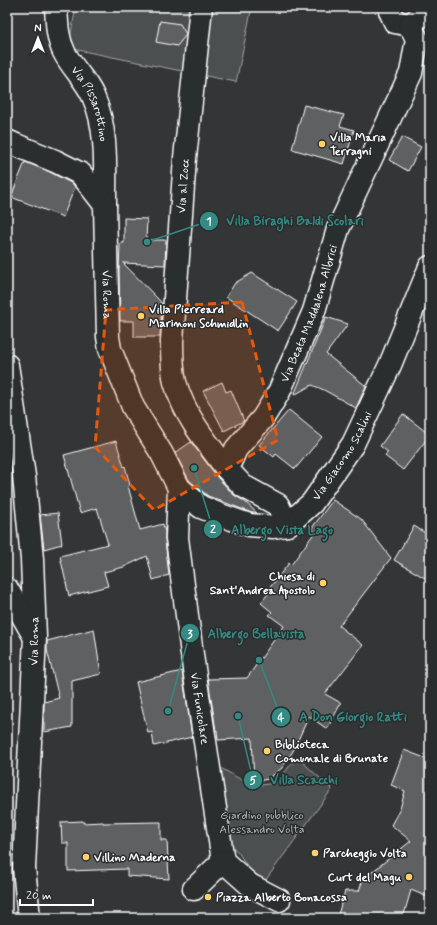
<svg xmlns="http://www.w3.org/2000/svg" width="437" height="925" viewBox="0 0 437 925" font-family="Mynerve,sans-serif">
	<style>
		.green { fill: #4c4f50; stroke: #a6a7a8 }
		.building { fill: #5f6162; stroke: #fff }
		.lines { fill: none; stroke-linecap: round; stroke-linejoin: round }
		.minor-casing { stroke: #fff; stroke-width: 25 }
		.minor { stroke: #2a2d2e; stroke-width: 22 }
		.marked { fill: #e8590c; fill-opacity: 0.2; stroke: #e8590c; stroke-width: 3; stroke-dasharray: 8 5; stroke-linejoin: round }
		.poi-dot { fill: #ffd166; stroke: #2a2d2e; stroke-width: 1.5 }
		.labels { text-anchor: middle; stroke-width: 3; stroke-linejoin: round; paint-order: stroke }
		.street-label { font-size: 12px; fill: #fff; stroke: #2a2d2e }
		.poi-label { font-size: 12px; font-weight: bold; fill: #fff; stroke: #2a2d2e; text-anchor: start }
		.park-label { font-size: 12px; fill: #b7b9b9; stroke: #2a2d2e }
		.leader { fill: none; stroke: #338b84; stroke-width: 1.5 }
		.callout-dot { fill: #338b84; stroke: #2a2d2e; stroke-width: 1.5 }
		.mark-label { font-size: 12px; text-anchor: middle; font-weight: bold; fill: #fff }
		.callout-label { font-size: 13px; text-anchor: middle; font-weight: bold; fill: #338b84; stroke: #2a2d2e; stroke-width: 3; stroke-linejoin: round; paint-order: stroke }
	</style>
	<rect width="100%" height="100%" fill="#333536"/>
	<filter id="ink" filterUnits="userSpaceOnUse"><feTurbulence type="fractalNoise" baseFrequency=".025" numOctaves="2"/><feDisplacementMap in="SourceGraphic" scale="8" xChannelSelector="R" yChannelSelector="G"/><feConvolveMatrix kernelMatrix="1 2 1 2 8 2 1 2 1" color-interpolation-filters="sRGB"/></filter>
	<g filter="url(#ink)">
		<!-- green -->
		<g class="green">
			<polygon points="76,7 252,7 236,82 68,48"/>
			<polygon points="297,757 332,789 265,881 249,869 238,852 226,842 212,763 252,786 276,783"/>
		</g>
		<!-- building -->
		<g class="building">
			<polygon points="160,21 180,24 186,34 185,36 177,46 156,42"/>
			<polygon points="304,105 344,115 340,126 354,130 344,164 292,149"/>
			<polygon points="402,137 421,147 408,171 389,160"/>
			<polygon points="25,162 50,172 73,184 75,187 63,217 11,197"/>
			<polygon points="124,218 147,219 146,240 166,240 165,265 123,263 160,301 162,305 160,337 134,337 134,321 120,321 119,272 120,243 124,243"/>
			<polygon points="252,273 297,302 278,331 226,297 235,283"/>
			<polygon points="326,317 348,324 326,354 366,386 356,408 324,390 312,385 294,395"/>
			<polygon points="222,382 226,392 231,390 244,421 224,431 203,391"/>
			<polygon points="289,410 322,437 295,469 276,454 274,457 259,445"/>
			<polygon points="403,414 430,435 403,470 385,456 388,452 380,446"/>
			<polygon points="116,441 124,467 125,466 130,485 128,486 140,530 163,524 165,532 165,540 169,575 153,580 147,556 124,567 104,572 108,586 69,596 60,556 108,544 97,508 80,513 64,455"/>
			<polygon points="191,442 218,478 234,495 244,501 257,513 252,513 208,496 189,480 175,453"/>
			<polygon points="333,500 361,519 391,558 339,626 363,645 325,694 341,703 327,729 309,716 293,751 282,768 268,779 254,782 252,738 218,740 217,730 216,731 208,679 247,678 284,626 269,615 272,612 261,603 270,591 268,590 289,563 291,565 315,532 311,529"/>
			<polygon points="58,513 62,544 44,549 40,515"/>
			<polygon points="414,526 430,536 430,581 394,560"/>
			<polygon points="94,629 101,674 72,681 72,727 44,732 44,702 59,698 47,650 47,641"/>
			<polygon points="182,671 192,737 154,746 152,732 148,733 136,682"/>
			<polygon points="404,750 430,760 430,898 411,890 403,918 337,918 345,891 359,891 363,879 411,841 391,825 400,809 405,791 391,785"/>
			<polygon points="83,821 83,823 103,822 103,823 161,822 161,840 167,840 169,879 127,876 127,869 68,871 68,843 62,843 61,822"/>
		</g>
		<g class="lines">
			<defs>
				<g id="minor">
					<path id="s1" d="M56 7C57 22 57 38 64 52 72 68 86 80 93 96 108 128 105 171 105 205"/>
					<path d="M201 7 185 158 172 341C172 355 172 369 175 382 184 415 206 442 227 469"/>
					<polyline points="390,7 390,11 395,22 410,25"/>
					<polyline points="410,25 430,8"/>
					<path id="s2" d="M7 141 16 145 55 161 81 174 105 205 108 337 110 349 133 407 162 454 179 488 201 507 223 516 249 525 273 527 287 525 312 503 353 444 390 365 430 267"/>
					<polyline points="7,365 24,476 32,559 35,637 24,868 29,918"/>
					<path id="s3" d="M179 488 177 538 193 662 223 861 250 885 279 900"/>
					<path id="s4" d="M287 525 278 505 243 486 227 469 236 449 263 418 279 392 314 311 338 229 411 73 417 39 410 25"/>
					<polyline points="7,589 33,634"/>
					<polyline points="194,889 223,861"/>
				</g>
			</defs>
			<!-- minor casing -->
			<use href="#minor" class="minor-casing"/>
			<!-- minor -->
			<use href="#minor" class="minor"/>
		</g>
	</g>
	<!-- marked area -->
	<path class="marked" d="M242 302 278 440 154 510 95 447 106 310Z"/>
	<!-- markers -->
	<g class="poi-dot">
		<circle cx="322" cy="144" r="4"/>
		<circle cx="141" cy="316" r="4"/>
		<circle cx="323" cy="583" r="4"/>
		<circle cx="267" cy="751" r="4"/>
		<circle cx="315" cy="853" r="4"/>
		<circle cx="86" cy="857" r="4"/>
		<circle cx="409" cy="877" r="4"/>
		<circle cx="208" cy="897" r="4"/>
	</g>
	<g class="labels">
		<!-- street labels -->
		<g class="street-label">
			<text dy="4" stroke="none"><textPath href="#s1" startOffset="105">Via Pissarottino</textPath></text>
			<text transform="translate(183 186) rotate(-86)" y="4">Via al Zocc</text>
			<text dy="4" stroke="none"><textPath href="#s2" startOffset="210">Via Roma</textPath></text>
			<text dy="4" stroke="none"><textPath href="#s4" startOffset="263">Via Beata Maddalena Albrici</textPath></text>
			<text dy="4" stroke="none"><textPath href="#s2" startOffset="628">Via Giacomo Scalini</textPath></text>
			<text transform="translate(34 641) rotate(-89)" y="4">Via Roma</text>
			<text dy="4" stroke="none"><textPath href="#s3" startOffset="222">Via Funicolare</textPath></text>
		</g>
		<!-- poi labels -->
		<g class="poi-label">
			<text x="330" y="141">Villa Maria<tspan x="330" dy="14">Terragni</tspan></text>
			<text x="149" y="313">Villa Pierreard<tspan x="149" dy="14">Marinoni Schmidlin</tspan></text>
			<text x="315" y="580" text-anchor="end">Chiesa di<tspan x="315" dy="14">Sant'Andrea Apostolo</tspan></text>
			<text x="275" y="748">Biblioteca<tspan x="275" dy="14">Comunale di Brunate</tspan></text>
			<text x="323" y="857">Parcheggio Volta</text>
			<text x="94" y="861">Villino Maderna</text>
			<text x="401" y="881" text-anchor="end">Curt del Magu</text>
			<text x="216" y="901">Piazza Alberto Bonacossa</text>
		</g>
		<!-- park labels -->
		<g class="park-label">
			<text x="262" y="819">Giardino pubblico<tspan x="262" dy="14">Alessandro Volta</tspan></text>
		</g>
	</g>
	<!-- callouts -->
	<path class="leader" d="M147 242L209 221M194 468L213 529M168 711L190 633M259 660L281 717M238 716L253 780"/>
	<g class="callout-dot">
		<circle cx="147" cy="242" r="4"/>
		<circle cx="194" cy="468" r="4"/>
		<circle cx="168" cy="711" r="4"/>
		<circle cx="259" cy="660" r="4"/>
		<circle cx="238" cy="716" r="4"/>
		<circle cx="209" cy="221" r="10"/>
		<circle cx="213" cy="529" r="10"/>
		<circle cx="190" cy="633" r="10"/>
		<circle cx="281" cy="717" r="10"/>
		<circle cx="253" cy="780" r="10"/>
	</g>
	<g class="mark-label">
		<text x="209" y="225">1</text>
		<text x="213" y="533">2</text>
		<text x="190" y="638">3</text>
		<text x="281" y="721">4</text>
		<text x="253" y="784">5</text>
	</g>
	<g class="callout-label">
		<text x="295" y="225">Villa Biraghi Baldi Scolari</text>
		<text x="282" y="534">Albergo Vista Lago</text>
		<text x="256" y="638">Albergo Bellavista</text>
		<text x="353" y="721">A Don Giorgio Ratti</text>
		<text x="304" y="784">Villa Scacchi</text>
	</g>
	<!-- margin -->
	<rect width="437" height="925" fill="none" stroke="#2a2d2e" stroke-width="24"/>
	<rect x="12" y="12" width="413" height="901" fill="none" stroke="#fff" stroke-width="1.5" filter="url(#ink)"/>
	<!-- north arrow -->
	<g transform="translate(38 38)" stroke="#2a2d2e" stroke-width="3" paint-order="stroke">
	<path d="M0-3L7 15L0 10L-7 15Z" fill="#ffffff"/>
	<text y="-6" font-size="11" font-weight="bold" text-anchor="middle" fill="#ffffff">N</text>
	</g>
	<!-- scale -->
	<path d="M20 899v6h73v-6" fill="none" stroke="#ffffff" stroke-width="2"/>
	<text x="26" y="899" font-size="12" fill="#ffffff" stroke="#2a2d2e" stroke-width="3" paint-order="stroke">20 m</text>
</svg>
